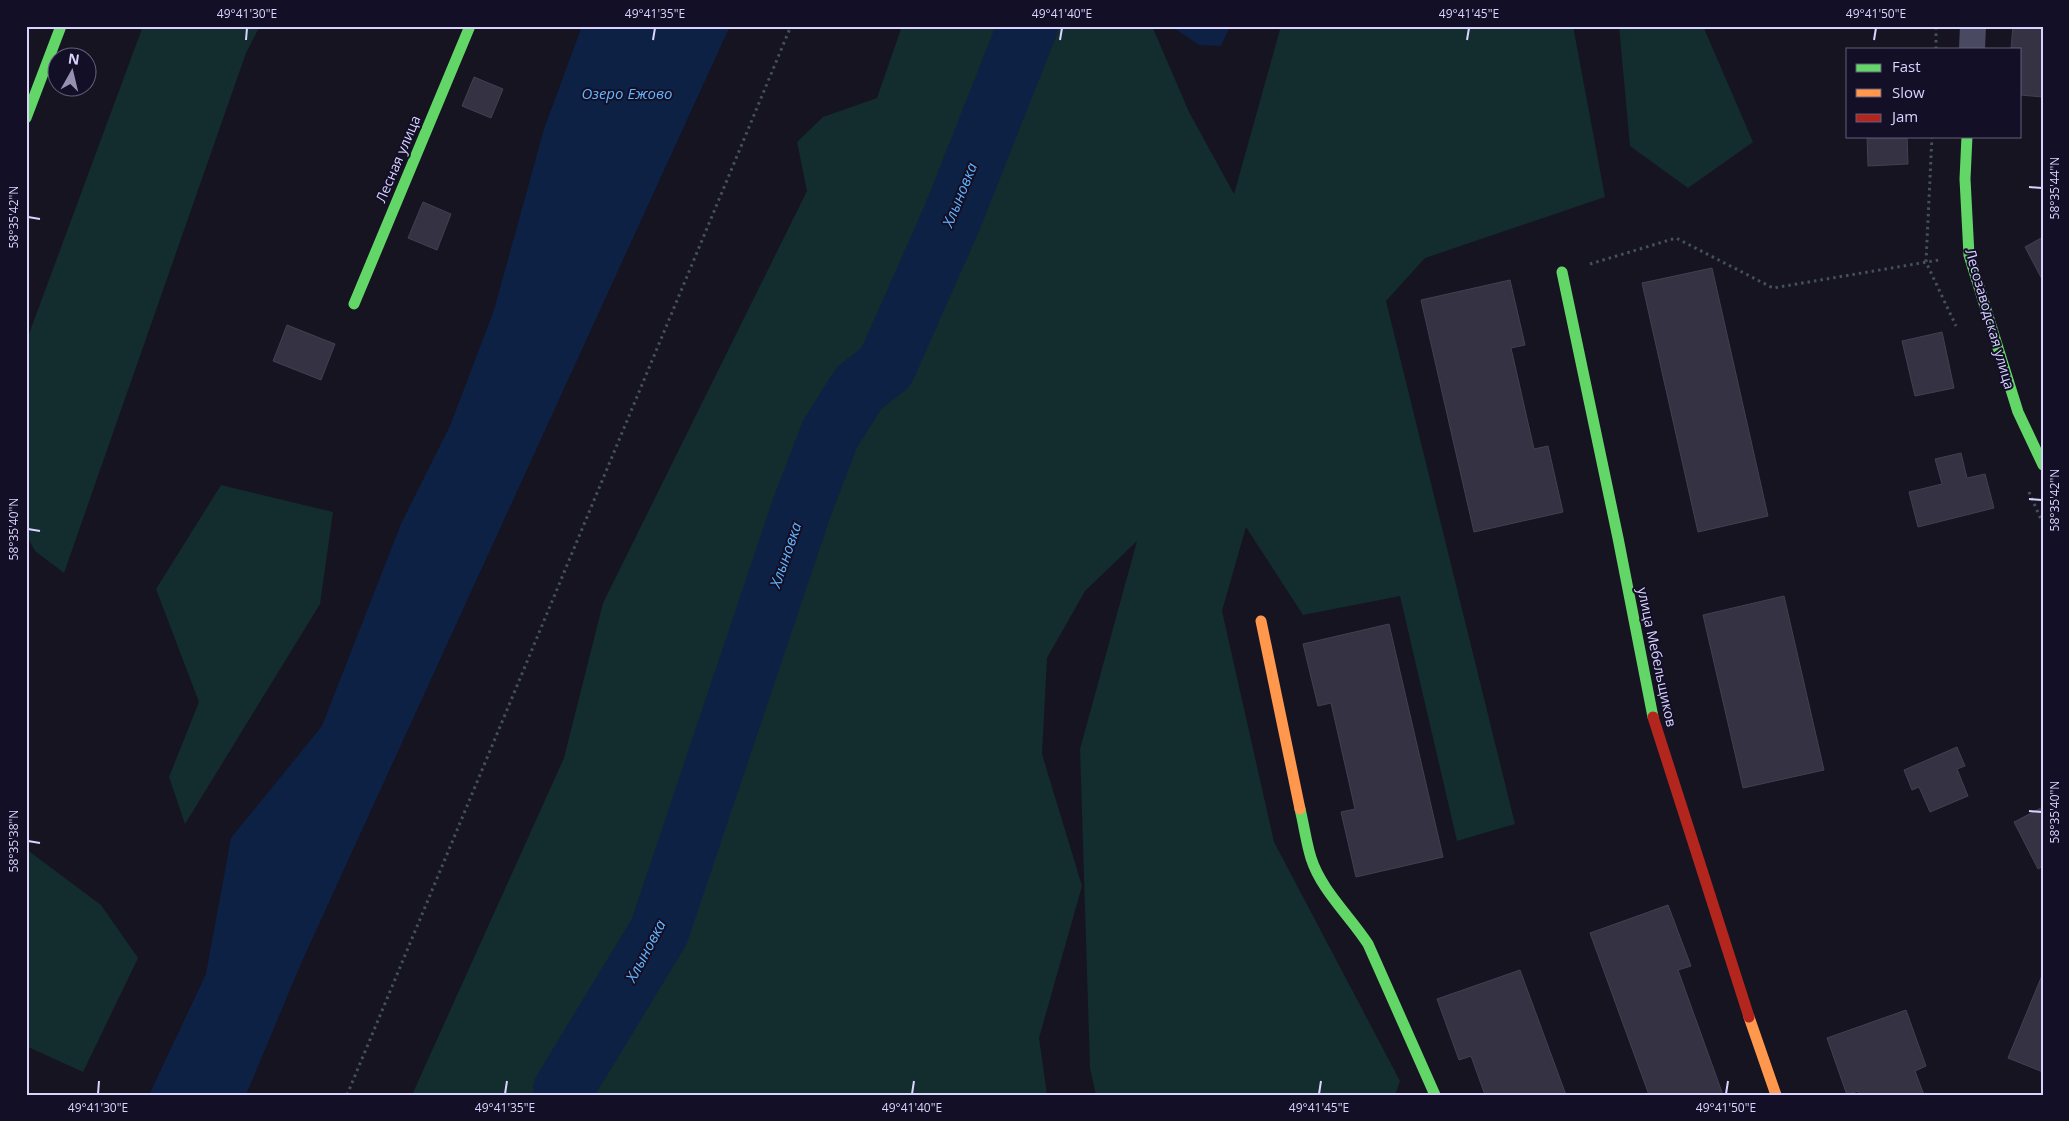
<svg xmlns="http://www.w3.org/2000/svg" width="2069" height="1121" viewBox="0 0 2069 1121" font-family="'Open Sans',sans-serif">
	<style>
		.green { fill: #132c2d }
		.water { fill: #0d2144 }
		.lines { fill: none; stroke-linecap: round; stroke-linejoin: round }
		.river { stroke: #0d2144; stroke-width: 60 }
		.building { fill: #343243; stroke: #433f54 }
		.path { stroke: #44505f; stroke-width: 3; stroke-dasharray: 2.5 4; stroke-linecap: butt }
		.street { stroke: #4a4962; stroke-width: 26 }
		.fast { stroke: #63d668; stroke-width: 11 }
		.slow { stroke: #ff974d; stroke-width: 11 }
		.jam { stroke: #b3261e; stroke-width: 11 }
		.ticks { fill: none; stroke: #d9d4ff; stroke-width: 2 }
		.labels { text-anchor: middle; stroke-width: 4; stroke-linejoin: round; paint-order: stroke }
		.street-label { font-size: 14px; fill: #d9d4ff; stroke: #130f26 }
		.water-label { font-size: 15px; font-style: italic; fill: #62b6ff; stroke: #130f26 }
		.neatline { fill: none; stroke: #d9d4ff; stroke-width: 2 }
		.ticks-label { font-size: 12px; text-anchor: middle; fill: #d9d4ff }
	</style>
	<rect width="100%" height="100%" fill="#161421"/>
	<!-- green -->
	<g class="green">
		<polygon points="143,26 260,26 246,53 64,573 35,551 26,535 26,342"/>
		<polygon points="902,26 1152,26 1189,112 1234,194 1281,26 1573,26 1605,197 1425,258 1386,301 1515,824 1457,841 1400,596 1303,615 1246,527 1222,611 1274,842 1400,1081 1395,1095 1096,1095 1090,1068 1080,749 1137,541 1085,591 1047,658 1042,754 1082,886 1039,1038 1047,1095 412,1095 564,758 603,603 807,191 797,142 823,117 877,98"/>
		<polygon points="1619,26 1703,26 1753,142 1688,188 1630,146"/>
		<polygon points="221,485 333,512 320,604 185,824 169,777 199,702 156,589"/>
		<polygon points="26,849 101,905 138,958 83,1072 26,1046"/>
	</g>
	<!-- water -->
	<g class="water">
		<polygon points="582,26 730,26 302,961 246,1095 149,1095 206,974 231,838 322,726 401,524 450,426 494,310 544,129"/>
		<polygon points="1171,26 1230,26 1221,46 1199,45"/>
	</g>
	<g class="lines">
		<!-- river -->
		<polyline class="river" points="563,1095 563,1090 659,932 802,507 830,434 859,388 886,367 952,218 1028,26"/>
	</g>
	<!-- building -->
	<g class="building">
		<polygon points="2013,26 2043,26 2043,97 2020,95 2020,49 2011,49"/>
		<polygon points="474,77 503,89 491,118 462,106"/>
		<polygon points="1867,136 1907,136 1908,164 1868,166"/>
		<polygon points="423,202 451,214 437,250 408,238"/>
		<polygon points="2043,237 2043,281 2025,247"/>
		<polygon points="1712,268 1768,516 1698,532 1642,283"/>
		<polygon points="1510,280 1525,345 1511,348 1534,449 1548,446 1563,512 1474,532 1421,300"/>
		<polygon points="287,325 335,344 321,380 273,361"/>
		<polygon points="1942,332 1954,388 1915,396 1902,341"/>
		<polygon points="1961,453 1967,478 1985,474 1994,508 1918,527 1909,492 1942,484 1935,459"/>
		<polygon points="1784,596 1824,770 1743,788 1703,615"/>
		<polygon points="1389,624 1443,857 1356,877 1341,812 1355,809 1331,703 1318,706 1303,644"/>
		<polygon points="1957,747 1965,766 1957,769 1968,796 1930,812 1919,787 1912,790 1904,770"/>
		<polygon points="2043,807 2043,866 2038,869 2014,822"/>
		<polygon points="1668,905 1691,966 1678,970 1723,1095 1649,1095 1590,933"/>
		<polygon points="1520,970 1566,1095 1485,1095 1471,1056 1459,1060 1437,999"/>
		<polygon points="2043,973 2043,1072 2008,1058"/>
		<polygon points="1906,1010 1926,1066 1915,1071 1924,1095 1859,1095 1858,1091 1847,1095 1827,1038"/>
	</g>
	<g class="lines">
		<!-- path -->
		<g class="path">
			<polyline points="1936,49 1936,26"/>
			<polyline points="1932,136 1926,262 1956,326"/>
			<polyline points="1590,264 1676,238 1773,288 1939,260"/>
			<polyline points="2029,492 2043,524"/>
			<polyline points="347,1095 791,26"/>
		</g>
		<!-- street -->
		<polyline class="street" points="1972,49 1973,26"/>
		<!-- fast -->
		<g class="fast">
			<polyline points="26,118 61,26"/>
			<polyline points="1967,136 1965,179 1969,255 2018,412 2043,465"/>
			<polyline points="1562,272 1618,538 1653,717"/>
			<polyline points="354,304 470,26"/>
			<path d="M1300 809C1304 825 1306 842 1311 858 1321 890 1350 916 1368 944L1435 1095"/>
		</g>
		<!-- slow -->
		<g class="slow">
			<polyline points="1261,621 1300,809"/>
			<polyline points="1749,1017 1776,1095"/>
		</g>
		<!-- jam -->
		<polyline class="jam" points="1653,717 1749,1017"/>
	</g>
	<!-- ticks -->
	<path class="ticks" d="M246 40 247 28M653 40 655 28M1060 40 1062 28M1467 40 1469 28M1874 40 1876 28M2029 187 2042 188M28 217 40 219M2029 499 2042 500M28 529 40 531M2029 811 2042 812M28 841 40 843M98 1094 99 1081M505 1094 507 1081M912 1094 914 1081M1319 1094 1321 1081M1726 1094 1728 1081"/>
	<g class="labels">
		<!-- street labels -->
		<g class="street-label">
			<text transform="translate(398 159) rotate(-67)" y="5">Лесная улица</text>
			<text transform="translate(1990 319) rotate(74)" y="5">Лесозаводская улица</text>
			<text transform="translate(1657 657) rotate(78)" y="5">улица Мебельщиков</text>
		</g>
		<!-- water labels -->
		<g class="water-label">
			<text x="627" y="99">Озеро Ежово</text>
			<text transform="translate(960 195) rotate(-68)" y="5">Хлыновка</text>
			<text transform="translate(786 555) rotate(-71)" y="5">Хлыновка</text>
			<text transform="translate(646 951) rotate(-62)" y="5">Хлыновка</text>
		</g>
	</g>
	<!-- border -->
	<rect width="2069" height="1121" fill="none" stroke="#130f26" stroke-width="55"/>
	<!-- legend -->
	<rect x="1846" y="48" width="175" height="90" fill="#130f26" stroke="#625e7d"/>
	<rect x="1856" y="64" width="25" height="8" fill="#63d668" stroke="#625e7d"/>
	<text x="1892" y="72" font-size="15" fill="#d9d4ff">Fast</text>
	<rect x="1856" y="89" width="25" height="8" fill="#ff974d" stroke="#625e7d"/>
	<text x="1892" y="98" font-size="15" fill="#d9d4ff">Slow</text>
	<rect x="1856" y="114" width="25" height="8" fill="#b3261e" stroke="#625e7d"/>
	<text x="1892" y="122" font-size="15" fill="#d9d4ff">Jam</text>
	<!-- north arrow -->
	<g transform="translate(72 72) rotate(8)"><circle r="24" fill="#130f26" stroke="#625e7d"/>
	<path d="M0-4L9 19L0 12L-9 19Z" fill="#9591b1"/>
	<text y="-8" font-size="14" font-weight="bold" text-anchor="middle" fill="#d9d4ff">N</text>
	</g>
	<rect x="28" y="28" width="2014" height="1066" class="neatline"/>
	<g class="ticks-label">
		<text x="247" y="18">49°41'30"E</text>
		<text x="655" y="18">49°41'35"E</text>
		<text x="1062" y="18">49°41'40"E</text>
		<text x="1469" y="18">49°41'45"E</text>
		<text x="1876" y="18">49°41'50"E</text>
		<text transform="translate(2055 188) rotate(-90)" y="4">58°35'44"N</text>
		<text transform="translate(14 217) rotate(-90)" y="4">58°35'42"N</text>
		<text transform="translate(2055 500) rotate(-90)" y="4">58°35'42"N</text>
		<text transform="translate(14 529) rotate(-90)" y="4">58°35'40"N</text>
		<text transform="translate(2055 812) rotate(-90)" y="4">58°35'40"N</text>
		<text transform="translate(14 841) rotate(-90)" y="4">58°35'38"N</text>
		<text x="98" y="1112">49°41'30"E</text>
		<text x="505" y="1112">49°41'35"E</text>
		<text x="912" y="1112">49°41'40"E</text>
		<text x="1319" y="1112">49°41'45"E</text>
		<text x="1726" y="1112">49°41'50"E</text>
	</g>
</svg>
